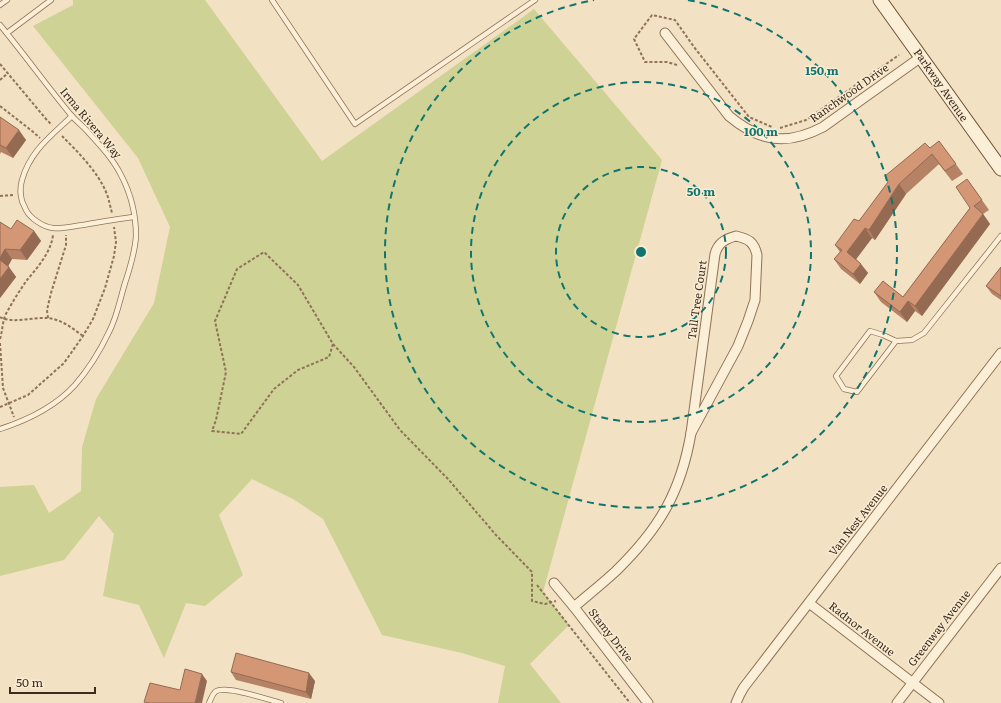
<svg xmlns="http://www.w3.org/2000/svg" width="1001" height="703" viewBox="0 0 1001 703" font-family="Literata,serif">
	<style>
		.green { fill: #ced295 }
		.lines { fill: none; stroke-linecap: round; stroke-linejoin: round }
		.lane-casing { stroke: #8f7257; stroke-width: 6 }
		.street-casing { stroke: #8f7257; stroke-width: 11 }
		.secondary-casing { stroke: #71533a; stroke-width: 15 }
		.path { stroke: #8f7257; stroke-width: 2; stroke-dasharray: 3 2; stroke-linecap: butt }
		.lane { stroke: #fcefd7; stroke-width: 4.5 }
		.street { stroke: #fcefd7; stroke-width: 9 }
		.secondary { stroke: #fcefd7; stroke-width: 13 }
		.wall { fill: #b68265 }
		.shaded-wall { fill: #946a52 }
		.building { fill: #d49775; stroke: #946a52 }
		.ring { fill: none; stroke: #0f766e; stroke-width: 2; stroke-dasharray: 7 5 }
		.labels { text-anchor: middle; stroke-width: 3; stroke-linejoin: round; paint-order: stroke }
		.street-label { font-size: 11px; fill: #3d2b1d; stroke: #f9ecd3 }
		.centre { fill: #0f766e; stroke: #f9ecd3; stroke-width: 2 }
		.ring-label { font-size: 12px; text-anchor: middle; font-weight: bold; fill: #0f766e; stroke: #f9ecd3; stroke-width: 3; stroke-linejoin: round; paint-order: stroke }
	</style>
	<rect width="100%" height="100%" fill="#f2e1c3"/>
	<!-- green -->
	<polygon class="green" points="73,0 205,0 322,161 534,9 662,160 543,592 569,625 530,664 561,703 498,703 505,666 462,653 382,635 323,519 293,499 252,479 219,515 243,575 205,606 186,603 164,658 139,605 103,596 114,534 99,516 64,560 0,576 0,487 34,485 49,513 81,491 82,447 96,399 154,303 170,227 138,158 33,26 73,5"/>
	<g class="lines">
		<defs>
			<g id="lane">
				<polyline points="272,0 355,124 535,0"/>
				<polyline points="0,5 7,0"/>
				<path d="M0 25C24 54 47 86 71 115 76 121 83 126 88 132 100 145 113 159 121 175 131 194 136 215 136 236 135 252 130 268 125 283 120 299 117 317 109 332 100 351 88 370 75 385 55 407 28 420 0 429"/>
				<polyline points="7,33 51,0"/>
				<path d="M72 116C51 136 30 151 22 180 20 187 20 194 22 201 23 204 25 207 26 210 30 218 43 227 53 228 63 229 73 226 83 225 100 222 117 219 134 217"/>
				<polyline points="896,341 857,392 844,389 836,376 870,331 883,335 896,341 912,340 924,333 1001,236"/>
				<path d="M209 703C211 699 212 695 215 692 224 684 269 700 281 703"/>
			</g>
			<g id="street">
				<path d="M665 33 729 116C760 142 787 146 823 127L921 57"/>
				<path d="M736 236C749 239 754 242 757 255L755 300 748 321 738 346 691 433 715 254C718 243 725 239 736 236Z"/>
				<polyline points="554,583 574,607 648,703"/>
				<polyline points="809,603 939,703"/>
				<path d="M574 607C588 595 603 583 616 571 659 529 681 492 691 433"/>
				<polyline points="736,703 740,694 744,687 1001,353"/>
				<polyline points="897,703 1001,568"/>
			</g>
			<polyline id="secondary" points="880,0 1001,169"/>
		</defs>
		<!-- lane casing -->
		<use href="#lane" class="lane-casing"/>
		<!-- street casing -->
		<use href="#street" class="street-casing"/>
		<!-- secondary casing -->
		<use href="#secondary" class="secondary-casing"/>
		<!-- path -->
		<g class="path">
			<polyline points="0,64 46,119 52,125"/>
			<polyline points="677,65 667,62 645,62 634,39 652,15 675,20 694,47 749,117 772,127"/>
			<polyline points="0,80 8,73"/>
			<polyline points="0,106 32,131 40,138"/>
			<polyline points="780,128 806,120 899,55"/>
			<path d="M62 136C77 151 98 172 106 192 109 199 110 206 112 213"/>
			<polyline points="0,196 13,195"/>
			<path d="M0 317C12 324 34 317 47 318 61 319 72 328 83 336"/>
			<polyline points="48,318 47,310 51,293 66,245 66,235"/>
			<path d="M0 339C3 330 2 320 7 312 13 301 20 290 27 280 38 267 51 252 53 235"/>
			<polyline points="0,343 3,388 14,417"/>
			<polyline points="333,344 329,357 298,370 274,389 241,434 212,431 216,420 226,372 215,321 237,269 264,252 298,285 333,344 354,367 400,430 448,479 496,535 532,572 532,601 545,604 556,601"/>
			<polyline points="0,407 28,395 64,363 83,336 93,319 105,288 114,256 116,242 114,227"/>
			<polyline points="537,585 630,703"/>
		</g>
		<!-- lane -->
		<use href="#lane" class="lane"/>
		<!-- street -->
		<use href="#street" class="street"/>
		<!-- secondary -->
		<use href="#secondary" class="secondary"/>
	</g>
	<!-- wall -->
	<g class="wall">
		<polygon points="0,117 26,140 13,158 1,152 0,154"/>
		<polygon points="939,141 963,174 952,181 939,164 906,194 875,240 872,238 856,259 868,273 860,284 841,269 834,259 840,252 835,245 930,148"/>
		<polygon points="967,179 989,210 983,214 990,224 922,316 915,311 907,322 881,302 874,292 903,297 970,208"/>
		<polygon points="0,222 11,229 34,231 41,241 27,260 12,259 8,266 16,277 0,298"/>
		<polygon points="1001,267 1001,300 992,294 986,286"/>
		<polygon points="231,672 315,681 311,699 236,680"/>
	</g>
	<!-- shaded-wall -->
	<g class="shaded-wall">
		<polygon points="19,130 26,140 13,158 6,148"/>
		<polygon points="899,184 906,194 875,240 869,230"/>
		<polygon points="983,214 990,224 922,316 915,306"/>
		<polygon points="865,228 872,238 854,262 847,252"/>
		<polygon points="34,231 41,241 27,260 20,250"/>
		<polygon points="5,249 12,259 6,270 0,261 0,258"/>
		<polygon points="861,264 868,273 860,284 853,274"/>
		<polygon points="9,267 16,277 0,298 0,279"/>
		<polygon points="908,301 915,311 907,322 900,312"/>
		<polygon points="309,673 315,681 311,699 306,692"/>
		<polygon points="202,674 207,681 202,703 195,703"/>
	</g>
	<!-- building -->
	<g class="building">
		<polygon points="0,117 19,130 6,148 0,145"/>
		<polygon points="939,141 956,164 945,171 932,154 899,184 869,230 865,228 847,252 861,264 853,274 834,259 842,250 835,245 854,219 859,221 888,182 885,176 925,143 930,148"/>
		<polygon points="967,179 982,200 974,206 983,214 915,306 908,301 900,312 874,292 883,281 903,297 970,208 956,187"/>
		<polygon points="17,220 34,231 20,250 5,249 0,258 0,222 11,229"/>
		<polygon points="0,260 9,267 0,279"/>
		<polygon points="1001,267 1001,296 986,286"/>
		<polygon points="236,653 309,673 306,692 231,672"/>
		<polygon points="185,669 202,674 195,703 149,703 144,702 150,683 180,690"/>
	</g>
	<!-- distance rings -->
	<g class="ring">
		<circle cx="641" cy="252" r="85"/>
		<circle cx="641" cy="252" r="170"/>
		<path d="M688 0A256 256 0 1 1 594 0"/>
	</g>
	<g class="labels">
		<!-- street labels -->
		<g class="street-label">
			<text transform="translate(941 85) rotate(55)" y="4">Parkway Avenue</text>
			<text transform="translate(849 93) rotate(-35)" y="4">Ranchwood Drive</text>
			<text transform="translate(91 123) rotate(50)" y="4">Irma Rivera Way</text>
			<text transform="translate(697 300) rotate(-82)" y="4">Tall Tree Court</text>
			<text transform="translate(858 520) rotate(-52)" y="4">Van Nest Avenue</text>
			<text transform="translate(939 628) rotate(-52)" y="4">Greenway Avenue</text>
			<text transform="translate(862 629) rotate(38)" y="4">Radnor Avenue</text>
			<text transform="translate(611 635) rotate(52)" y="4">Stamy Drive</text>
		</g>
	</g>
	<circle cx="641" cy="252" r="6" class="centre"/>
	<g class="ring-label">
		<text x="822" y="75">150 m</text>
		<text x="761" y="136">100 m</text>
		<text x="701" y="196">50 m</text>
	</g>
	<!-- scale -->
	<path d="M10 687v6h85v-6" fill="none" stroke="#3d2b1d" stroke-width="2"/>
	<text x="16" y="687" font-size="12" fill="#3d2b1d" stroke="#f9ecd3" stroke-width="3" paint-order="stroke">50 m</text>
</svg>
